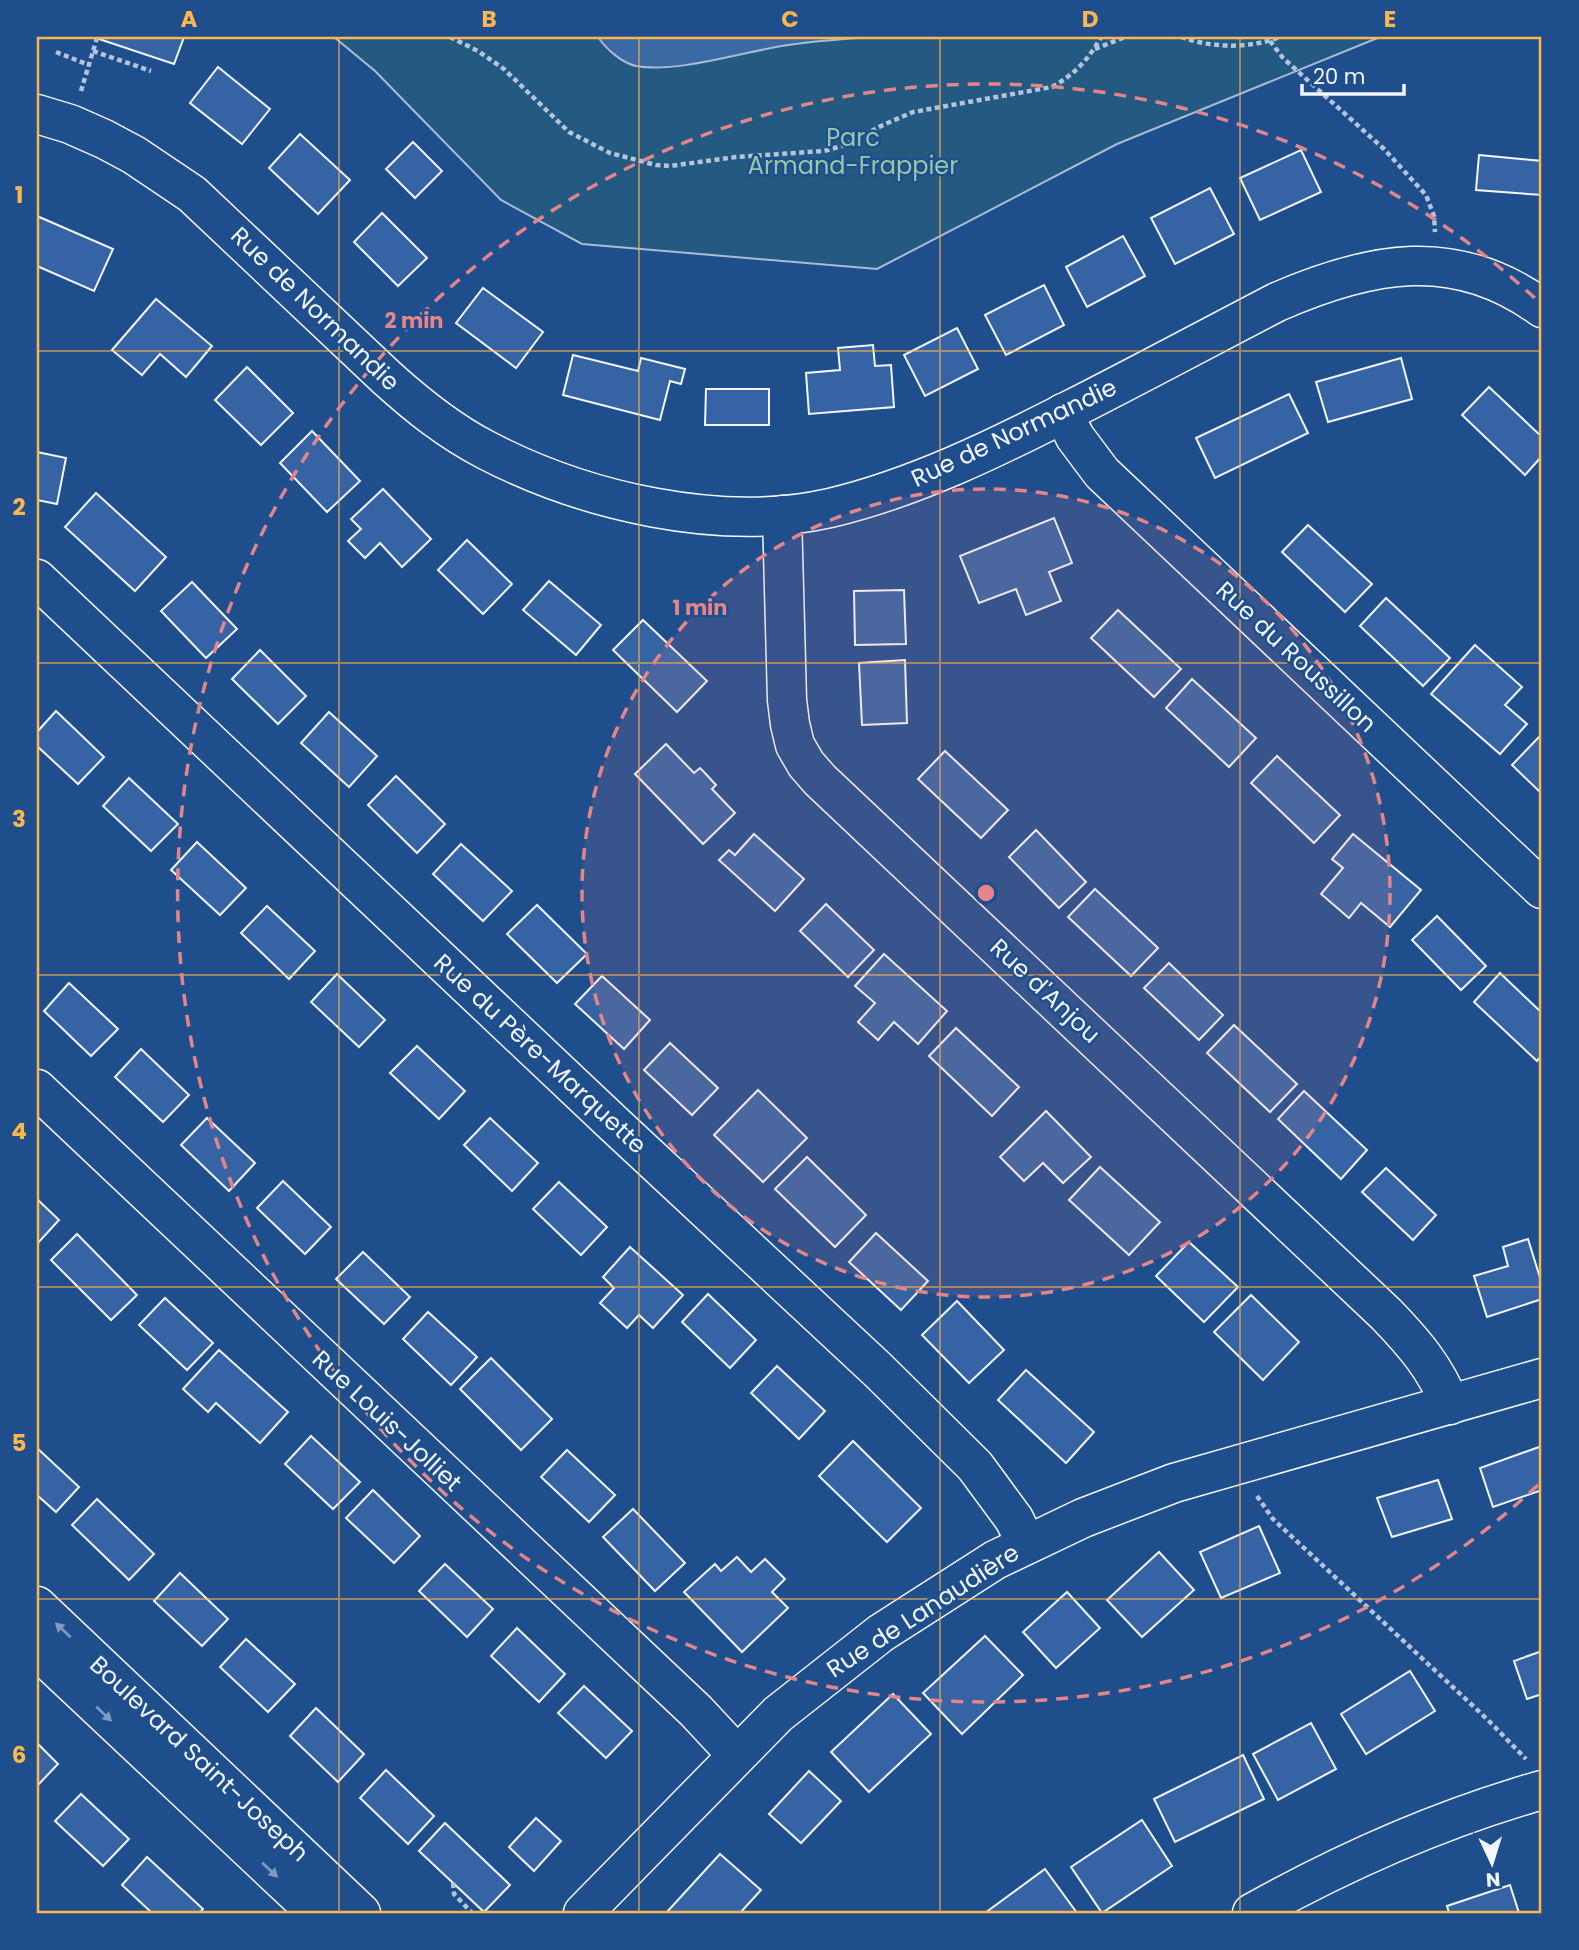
<svg xmlns="http://www.w3.org/2000/svg" width="1579" height="1950" viewBox="0 0 1579 1950" font-family="Poppins,sans-serif">
	<style>
		.green { fill: #245a82; stroke: #a8bbd7; stroke-width: 2 }
		.water { fill: #3b69a3; stroke: #a8bbd7; stroke-width: 2 }
		.building { fill: #3563a3; stroke: #f2f6ff; stroke-width: 2 }
		.lines { fill: none; stroke-linecap: round; stroke-linejoin: round }
		.minor-casing { stroke: #f2f6ff; stroke-width: 41 }
		.path { stroke: #b3c4dc; stroke-width: 4.5; stroke-dasharray: 5 3.5; stroke-linecap: butt }
		.minor { stroke: #1f4e8c; stroke-width: 38 }
		.oneway { fill: #7e9ac0 }
		.grid { fill: none; stroke: #ffb74d; stroke-width: 2; stroke-opacity: 0.55 }
		.ring { fill: none; stroke: #e38589; stroke-width: 3.5; stroke-dasharray: 12 9 }
		.labels { text-anchor: middle; stroke-width: 5; stroke-linejoin: round; paint-order: stroke }
		.park-label { font-size: 24px; fill: #97c8a6; stroke: #1f4e8c }
		.street-label { font-size: 24px; fill: #f2f6ff; stroke: #1f4e8c }
		.centre { fill: #e38589; stroke: #1f4e8c; stroke-width: 3.5 }
		.ring-label { font-size: 21px; text-anchor: middle; font-weight: bold; fill: #e38589; stroke: #1f4e8c; stroke-width: 5; stroke-linejoin: round; paint-order: stroke }
		.neatline { fill: none; stroke: #ffb74d; stroke-width: 2.5 }
		.grid-label { font-size: 23px; text-anchor: middle; font-weight: bold; fill: #ffb74d }
	</style>
	<rect width="100%" height="100%" fill="#1f4e8c"/>
	<!-- green -->
	<polygon class="green" points="334,37 1380,37 1117,144 877,269 582,244 501,200 375,71"/>
	<!-- water -->
	<path class="water" d="M598 37H868C837 40 806 41 776 47 737 54 674 73 636 66 622 63 606 49 598 37Z"/>
	<!-- building -->
	<g class="building">
		<polygon points="93,37 184,37 174,64"/>
		<polygon points="218,67 270,109 242,144 190,103"/>
		<polygon points="300,134 350,180 318,214 269,168"/>
		<polygon points="413,142 442,171 415,198 386,169"/>
		<polygon points="1301,150 1321,192 1260,220 1240,178"/>
		<polygon points="1479,155 1542,161 1542,195 1476,190"/>
		<polygon points="1210,188 1234,234 1175,264 1151,218"/>
		<polygon points="382,213 427,258 398,286 354,242"/>
		<polygon points="37,216 113,249 94,291 37,266"/>
		<polygon points="1123,236 1145,276 1087,307 1066,267"/>
		<polygon points="1044,285 1064,325 1006,355 985,315"/>
		<polygon points="483,288 543,332 516,368 456,323"/>
		<polygon points="156,299 212,346 186,377 160,354 142,375 112,350"/>
		<polygon points="957,328 978,369 925,396 904,355"/>
		<polygon points="873,345 875,366 891,365 894,407 809,414 806,373 840,370 838,348"/>
		<polygon points="573,355 638,371 641,358 685,369 681,384 670,381 660,420 563,395"/>
		<polygon points="1401,358 1412,399 1328,422 1316,382"/>
		<polygon points="247,367 293,413 261,445 215,400"/>
		<polygon points="1489,387 1542,437 1542,456 1525,475 1462,415"/>
		<polygon points="706,389 769,389 769,425 705,425"/>
		<polygon points="1289,394 1308,433 1215,478 1196,438"/>
		<polygon points="312,431 360,481 327,512 280,463"/>
		<polygon points="37,452 66,458 57,504 37,500"/>
		<polygon points="383,489 431,539 402,567 380,543 365,558 348,541 361,529 351,519"/>
		<polygon points="96,493 166,557 135,591 65,527"/>
		<polygon points="1054,518 1072,563 1049,572 1061,601 1026,615 1016,589 979,603 960,556"/>
		<polygon points="1308,525 1372,584 1345,612 1282,552"/>
		<polygon points="467,540 512,584 483,614 438,570"/>
		<polygon points="549,581 601,625 576,655 523,610"/>
		<polygon points="192,582 237,629 206,658 161,611"/>
		<polygon points="904,590 906,644 855,645 854,591"/>
		<polygon points="1386,598 1450,658 1423,686 1360,626"/>
		<polygon points="1118,610 1181,669 1154,697 1091,638"/>
		<polygon points="643,620 707,681 677,712 613,650"/>
		<polygon points="1475,645 1522,687 1505,705 1527,724 1500,754 1431,694"/>
		<polygon points="260,650 306,696 278,724 232,679"/>
		<polygon points="905,660 907,723 862,725 859,663"/>
		<polygon points="1192,679 1256,738 1229,767 1166,708"/>
		<polygon points="56,711 104,757 78,784 37,746 37,732"/>
		<polygon points="329,712 377,756 349,787 301,743"/>
		<polygon points="1539,737 1542,740 1542,794 1512,765"/>
		<polygon points="666,744 694,773 700,768 705,773 716,785 712,789 735,813 703,844 635,774"/>
		<polygon points="945,751 1008,810 981,838 918,779"/>
		<polygon points="1277,756 1340,815 1314,843 1251,783"/>
		<polygon points="396,776 445,824 417,853 368,805"/>
		<polygon points="129,778 178,824 151,851 103,806"/>
		<polygon points="1036,830 1086,882 1059,908 1009,857"/>
		<polygon points="754,834 804,879 775,911 719,860 729,850 735,855"/>
		<polygon points="1353,834 1421,890 1390,927 1361,903 1349,918 1321,894 1343,868 1332,859"/>
		<polygon points="197,842 246,888 220,915 171,870"/>
		<polygon points="461,844 512,891 483,921 433,874"/>
		<polygon points="1095,889 1158,948 1131,976 1068,917"/>
		<polygon points="826,904 874,950 848,977 800,931"/>
		<polygon points="537,905 587,954 557,983 507,934"/>
		<polygon points="267,906 315,951 289,979 241,933"/>
		<polygon points="1437,916 1486,966 1461,990 1412,940"/>
		<polygon points="884,954 947,1011 918,1044 894,1022 878,1040 858,1022 875,1003 855,986"/>
		<polygon points="1169,963 1223,1015 1199,1040 1144,988"/>
		<polygon points="1500,973 1542,1013 1542,1055 1537,1061 1474,1002"/>
		<polygon points="337,974 385,1020 359,1047 311,1002"/>
		<polygon points="602,976 650,1020 624,1049 575,1004"/>
		<polygon points="69,983 118,1029 91,1056 44,1011"/>
		<polygon points="1234,1025 1297,1084 1270,1112 1207,1053"/>
		<polygon points="956,1028 1019,1087 992,1116 929,1056"/>
		<polygon points="670,1043 718,1088 692,1115 644,1070"/>
		<polygon points="417,1046 465,1091 439,1119 390,1073"/>
		<polygon points="141,1049 189,1095 163,1122 115,1077"/>
		<polygon points="758,1090 807,1138 763,1182 714,1135"/>
		<polygon points="1304,1091 1367,1150 1341,1179 1278,1119"/>
		<polygon points="1046,1111 1091,1157 1063,1183 1043,1163 1024,1181 1000,1157"/>
		<polygon points="207,1118 255,1163 229,1191 181,1145"/>
		<polygon points="490,1118 538,1163 512,1191 464,1145"/>
		<polygon points="807,1157 866,1215 835,1247 775,1189"/>
		<polygon points="1100,1167 1160,1222 1129,1255 1069,1200"/>
		<polygon points="1386,1168 1436,1215 1413,1240 1362,1192"/>
		<polygon points="283,1181 331,1227 305,1254 257,1208"/>
		<polygon points="559,1182 607,1227 581,1255 533,1209"/>
		<polygon points="37,1199 59,1220 37,1244"/>
		<polygon points="876,1233 928,1281 901,1310 849,1262"/>
		<polygon points="77,1234 137,1295 111,1320 51,1260"/>
		<polygon points="1528,1239 1542,1284 1542,1299 1487,1317 1474,1276 1508,1266 1503,1247"/>
		<polygon points="1189,1242 1238,1287 1204,1322 1156,1276"/>
		<polygon points="630,1247 683,1295 653,1328 639,1315 627,1328 600,1303 614,1288 603,1277"/>
		<polygon points="363,1252 410,1297 384,1324 336,1279"/>
		<polygon points="708,1294 756,1340 730,1368 682,1322"/>
		<polygon points="1251,1295 1299,1342 1263,1380 1214,1332"/>
		<polygon points="165,1298 213,1343 187,1370 139,1325"/>
		<polygon points="957,1301 1004,1350 969,1383 922,1335"/>
		<polygon points="428,1312 477,1357 451,1385 403,1339"/>
		<polygon points="219,1350 288,1412 260,1443 216,1403 208,1412 183,1389"/>
		<polygon points="491,1358 552,1419 521,1450 460,1389"/>
		<polygon points="777,1366 825,1411 799,1439 751,1393"/>
		<polygon points="1026,1370 1094,1432 1066,1463 998,1400"/>
		<polygon points="311,1436 360,1482 333,1509 285,1464"/>
		<polygon points="853,1441 921,1508 887,1542 819,1476"/>
		<polygon points="1542,1446 1542,1490 1493,1507 1480,1468"/>
		<polygon points="37,1448 79,1487 56,1512 37,1495"/>
		<polygon points="567,1450 615,1495 589,1522 541,1477"/>
		<polygon points="1438,1480 1452,1519 1392,1537 1377,1498"/>
		<polygon points="373,1490 420,1536 394,1563 346,1518"/>
		<polygon points="97,1499 154,1554 129,1580 72,1525"/>
		<polygon points="633,1509 685,1563 655,1591 603,1537"/>
		<polygon points="1259,1526 1280,1573 1221,1598 1200,1552"/>
		<polygon points="1159,1552 1194,1590 1142,1637 1107,1600"/>
		<polygon points="737,1557 751,1572 765,1559 785,1579 772,1592 788,1608 742,1652 684,1592 715,1564 721,1571"/>
		<polygon points="445,1564 493,1609 467,1637 419,1591"/>
		<polygon points="180,1573 228,1619 202,1646 154,1601"/>
		<polygon points="1067,1592 1100,1628 1056,1668 1023,1632"/>
		<polygon points="517,1628 565,1674 539,1702 491,1656"/>
		<polygon points="985,1636 1023,1675 962,1734 923,1693"/>
		<polygon points="246,1639 295,1684 268,1712 220,1667"/>
		<polygon points="1542,1651 1542,1694 1527,1699 1514,1661"/>
		<polygon points="1410,1671 1435,1711 1366,1754 1341,1714"/>
		<polygon points="584,1686 632,1731 606,1758 558,1713"/>
		<polygon points="893,1694 931,1734 869,1792 831,1752"/>
		<polygon points="316,1708 364,1754 338,1782 290,1736"/>
		<polygon points="1311,1723 1336,1769 1278,1800 1253,1754"/>
		<polygon points="37,1743 58,1764 37,1786"/>
		<polygon points="1243,1755 1264,1799 1175,1842 1154,1799"/>
		<polygon points="386,1770 434,1816 408,1844 360,1798"/>
		<polygon points="809,1771 841,1801 801,1843 769,1814"/>
		<polygon points="81,1794 129,1839 103,1866 55,1821"/>
		<polygon points="536,1818 561,1841 534,1871 509,1847"/>
		<polygon points="1142,1820 1172,1866 1102,1913 1071,1867"/>
		<polygon points="445,1823 510,1885 484,1912 419,1851"/>
		<polygon points="720,1854 761,1890 740,1913 666,1913"/>
		<polygon points="147,1857 203,1909 199,1913 152,1913 122,1885"/>
		<polygon points="1045,1869 1077,1913 985,1913"/>
		<polygon points="1510,1885 1519,1913 1449,1913 1447,1906"/>
	</g>
	<g class="lines">
		<defs>
			<g id="minor">
				<path d="M37 114 70 124 104 139 134 155 192 194 387 378C418 406 449 431 486 450 584 501 720 533 830 508 914 488 994 449 1070 410 1139 375 1208 338 1277 302 1369 262 1455 244 1542 308"/>
				<polyline points="1063,413 1075,437 1102,473 1542,889"/>
				<path d="M782 515 787 700 790 724 795 745 806 764 820 780 1386 1314C1413 1342 1436 1368 1450 1405"/>
				<polyline points="37,579 614,1124 878,1370 975,1466 1014,1519 1026,1543"/>
				<polyline points="37,1089 696,1711 736,1754"/>
				<polyline points="37,1606 361,1913"/>
				<polyline points="37,1650 317,1913"/>
				<polyline points="583,1913 778,1714 881,1633 995,1560 1083,1518 1174,1483 1542,1378"/>
				<path d="M1252 1913C1345 1861 1440 1819 1542 1790"/>
			</g>
		</defs>
		<!-- minor casing -->
		<use href="#minor" class="minor-casing"/>
		<!-- path -->
		<g class="path">
			<path d="M450 37 478 51 504 69 569 132 610 153 656 165 670 166 736 157 824 151 845 145 883 125 913 112 1052 87C1074 75 1089 59 1101 37"/>
			<path d="M1181 37C1212 48 1250 49 1279 37"/>
			<polyline points="1270,41 1283,58 1384,149 1426,195 1434,216 1435,232"/>
			<polyline points="1095,49 1125,37"/>
			<polyline points="93,51 151,71"/>
			<polyline points="56,52 89,65"/>
			<polyline points="81,91 97,38"/>
			<polyline points="1257,1496 1273,1519 1487,1719 1526,1759"/>
			<polyline points="453,1883 454,1894 472,1913"/>
		</g>
		<!-- minor -->
		<use href="#minor" class="minor"/>
	</g>
	<!-- one-way arrows -->
	<defs><path id="oneway-solid" d="M-6-.8H1V-3.2L6.5 0L1 3.2V.8H-6Z" transform="scale(1.75)"/></defs>
	<g class="oneway">
		<use href="#oneway-solid" transform="translate(63 1630) rotate(-137)"/>
		<use href="#oneway-solid" transform="translate(104 1714) rotate(43)"/>
		<use href="#oneway-solid" transform="translate(270 1870) rotate(43)"/>
	</g>
	<!-- grid -->
	<path class="grid" d="M339 37V1913M639 37V1913M940 37V1913M1240 37V1913M37 351H1542M37 663H1542M37 975H1542M37 1287H1542M37 1599H1542"/>
	<!-- distance rings -->
	<circle cx="986" cy="893" r="404" fill="#e38589" fill-opacity=".12"/>
	<g class="ring">
		<circle cx="986" cy="893" r="404"/>
		<path d="M1538 1485A809 809 0 1 1 1538 301"/>
	</g>
	<g class="labels">
		<!-- park labels -->
		<g class="park-label">
			<text x="853" y="146">Parc<tspan x="853" dy="28">Armand-Frappier</tspan></text>
		</g>
		<!-- street labels -->
		<g class="street-label">
			<text transform="translate(315 309) rotate(44)" y="8">Rue de Normandie</text>
			<text transform="translate(1014 433) rotate(-25)" y="8">Rue de Normandie</text>
			<text transform="translate(1296 657) rotate(43)" y="8">Rue du Roussillon</text>
			<text transform="translate(1045 991) rotate(43)" y="8">Rue d'Anjou</text>
			<text transform="translate(540 1054) rotate(43)" y="8">Rue du Père-Marquette</text>
			<text transform="translate(387 1421) rotate(43)" y="8">Rue Louis-Jolliet</text>
			<text transform="translate(923 1611) rotate(-33)" y="8">Rue de Lanaudière</text>
			<text transform="translate(199 1759) rotate(43)" y="8">Boulevard Saint-Joseph</text>
		</g>
	</g>
	<circle cx="986" cy="893" r="10" class="centre"/>
	<g class="ring-label">
		<text x="414" y="328">2 min</text>
		<text x="700" y="615">1 min</text>
	</g>
	<!-- border -->
	<rect width="1579" height="1950" fill="none" stroke="#1f4e8c" stroke-width="77"/>
	<!-- north arrow -->
	<g transform="translate(1492 1863) rotate(176)" stroke="#1f4e8c" stroke-width="5" paint-order="stroke">
	<path d="M0-5L12 26L0 18L-12 26Z" fill="#f2f6ff"/>
	<text y="-10" font-size="19" font-weight="bold" text-anchor="middle" fill="#f2f6ff">N</text>
	</g>
	<!-- scale -->
	<path d="M1302 84v10h102v-10" fill="none" stroke="#f2f6ff" stroke-width="3.5"/>
	<text x="1313" y="84" font-size="21" fill="#f2f6ff" stroke="#1f4e8c" stroke-width="5" paint-order="stroke">20 m</text>
	<rect x="38" y="38" width="1502" height="1874" class="neatline"/>
	<g class="grid-label">
		<text x="189" y="27">A</text>
		<text x="489" y="27">B</text>
		<text x="790" y="27">C</text>
		<text x="1090" y="27">D</text>
		<text x="1390" y="27">E</text>
		<text x="19" y="203">1</text>
		<text x="19" y="515">2</text>
		<text x="19" y="827">3</text>
		<text x="19" y="1139">4</text>
		<text x="19" y="1451">5</text>
		<text x="19" y="1763">6</text>
	</g>
</svg>
